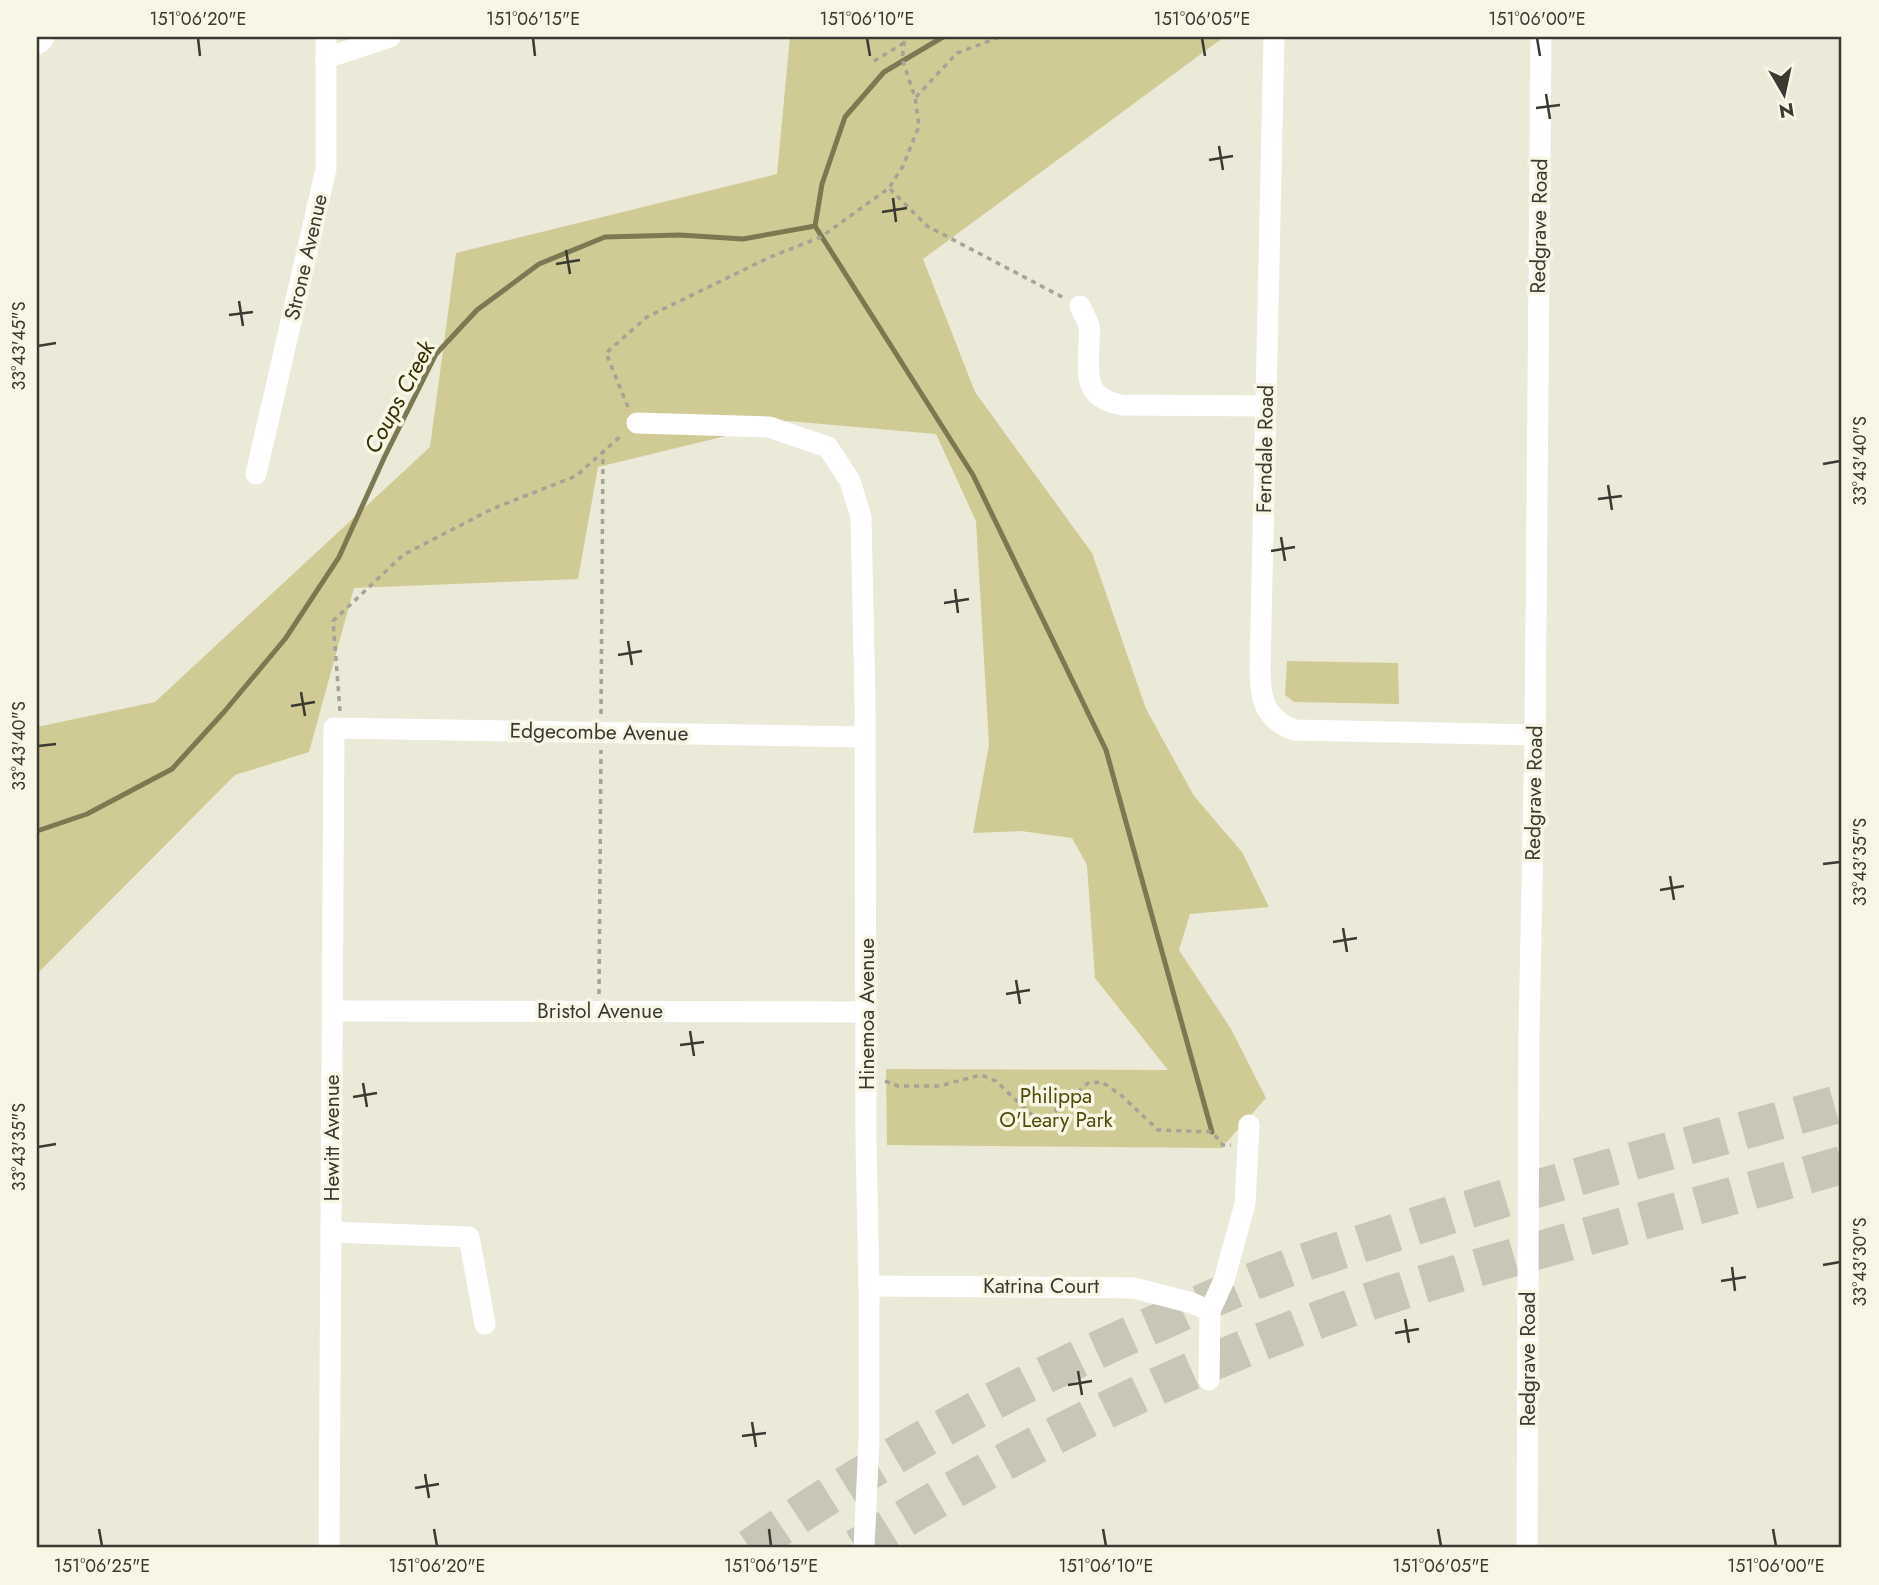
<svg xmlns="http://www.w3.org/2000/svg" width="1879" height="1585" viewBox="0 0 1879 1585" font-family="Jost,sans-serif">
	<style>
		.green { fill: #d0ca95 }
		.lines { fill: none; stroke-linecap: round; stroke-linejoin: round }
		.stream { stroke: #7c7852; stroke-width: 5 }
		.highway-tunnel { stroke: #c8c6b7; stroke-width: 38; stroke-dasharray: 38 19; stroke-linecap: butt }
		.path { stroke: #a5a396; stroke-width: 3.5; stroke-dasharray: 5 5; stroke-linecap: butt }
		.street { stroke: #fff; stroke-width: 21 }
		.secondary { stroke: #fff; stroke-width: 30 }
		.ticks { fill: none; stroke: #3a3932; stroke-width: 2.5 }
		.labels { text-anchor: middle; stroke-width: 7; stroke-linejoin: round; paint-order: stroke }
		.street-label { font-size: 21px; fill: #3a3932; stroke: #f8f7e5 }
		.park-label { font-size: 21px; fill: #524b08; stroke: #f8f7e5 }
		.water-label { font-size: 23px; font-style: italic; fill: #342e02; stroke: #f8f7e5 }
		.neatline { fill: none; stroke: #3a3932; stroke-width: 2.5 }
		.ticks-label { font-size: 18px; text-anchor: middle; fill: #3a3932 }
	</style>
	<rect width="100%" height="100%" fill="#ebe9d8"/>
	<!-- green -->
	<g class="green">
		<polygon points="790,37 1224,37 923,259 975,392 1092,553 1146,709 1194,796 1242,852 1269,907 1190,914 1179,950 1231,1029 1266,1098 1226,1143 1223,1141 1223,1148 887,1145 886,1069 1168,1070 1095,978 1087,865 1072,838 1021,831 973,833 989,745 976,521 936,434 788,421 598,467 578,579 354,588 309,752 235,775 37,974 37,727 155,702 430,447 456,253 777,174"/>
		<polygon points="1287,661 1398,663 1399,704 1294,702 1285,695"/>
	</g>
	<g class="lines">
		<!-- stream -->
		<g class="stream">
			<polyline points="815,226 973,475 1106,750 1212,1132"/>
			<polyline points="37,831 87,814 172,769 224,712 285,639 339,557 385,456 436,354 477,310 539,264 605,237 680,235 743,239 815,226 822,184 845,117 884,72 943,37"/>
		</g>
		<!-- highway-tunnel -->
		<g class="highway-tunnel">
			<path d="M750 1548C879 1458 1018 1383 1162 1321 1202 1303 1242 1285 1283 1270 1312 1259 1343 1250 1373 1240 1528 1188 1685 1147 1842 1103"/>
			<path d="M856 1548C1016 1448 1187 1365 1365 1303 1438 1278 1512 1258 1585 1237 1671 1213 1757 1189 1842 1165"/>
		</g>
		<!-- path -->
		<g class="path">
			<polyline points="874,61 904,43"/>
			<polyline points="916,97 957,53 1000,37"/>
			<polyline points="890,189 927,226 1066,299"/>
			<polyline points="628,407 606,353 647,317 770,257 821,237 889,188 903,166 919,126 915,97 902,59 904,43 907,37"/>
			<polyline points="340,711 333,621 403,555 492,509 576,476 623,434"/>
			<polyline points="601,714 603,450"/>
			<polyline points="599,994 601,750"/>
			<polyline points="885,1081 898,1086 939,1086 981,1075 996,1081 1035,1118 1048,1117 1088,1083 1102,1082 1122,1096 1158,1130 1212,1132 1223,1145 1231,1145"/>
		</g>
		<!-- street -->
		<g class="street">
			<path d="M1274 37 1260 670C1260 699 1265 720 1295 730L1535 735"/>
			<polyline points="326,58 390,37"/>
			<path d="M1080 306C1083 312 1087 320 1089 326 1090 331 1089 338 1089 343 1088 375 1083 398 1122 405L1266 406"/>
			<polyline points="637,423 769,427 828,447 850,481 861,517 865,701 866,1141 869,1286 869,1440 864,1548"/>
			<polyline points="256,474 326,169 326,37"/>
			<polyline points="332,1011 867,1012"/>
			<polyline points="331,1232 469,1237 485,1324"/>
			<polyline points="869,1286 1134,1288 1192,1303 1210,1311"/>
			<polyline points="1209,1380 1210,1311 1224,1280 1245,1204 1249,1125"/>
			<polyline points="329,1548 334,728 865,737"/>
			<polyline points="1527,1548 1529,1031 1535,735 1541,37"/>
		</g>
		<!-- secondary -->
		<polyline class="secondary" points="37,39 39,37"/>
	</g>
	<!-- ticks -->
	<path class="ticks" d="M198 38 200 56M533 38 535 56M867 38 870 56M1202 38 1205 56M1537 38 1540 56M1546 94 1550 119M1536 108 1560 105M1219 146 1223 170M1209 160 1233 156M893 198 896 222M882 212 907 208M566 250 570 274M556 264 580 260M239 301 243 326M229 315 253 312M38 346 56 343M1823 464 1840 461M1608 485 1612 510M1598 499 1622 496M1281 537 1285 561M1271 551 1295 547M955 589 958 613M944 603 969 599M628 641 632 665M618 655 642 651M301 692 305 716M291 706 315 702M38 746 56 744M1823 864 1840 862M1670 876 1674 900M1660 890 1684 886M1343 928 1347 952M1333 942 1357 938M1016 980 1020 1004M1006 994 1030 990M690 1031 694 1056M680 1045 704 1042M363 1083 367 1107M353 1097 377 1093M38 1147 56 1144M1823 1265 1840 1262M1732 1267 1735 1291M1721 1281 1746 1277M1405 1319 1409 1343M1395 1333 1419 1329M1078 1371 1082 1395M1068 1385 1092 1381M752 1422 756 1447M742 1436 766 1433M425 1474 429 1498M415 1488 439 1484M99 1529 102 1546M434 1529 437 1546M769 1529 771 1546M1103 1529 1106 1546M1438 1529 1441 1546M1773 1529 1776 1546"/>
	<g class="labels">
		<!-- street labels -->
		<g class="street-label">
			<text transform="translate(1539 226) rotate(-89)" y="7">Redgrave Road</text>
			<text transform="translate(306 257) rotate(-77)" y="7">Strone Avenue</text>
			<text transform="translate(1265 449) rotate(-89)" y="7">Ferndale Road</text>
			<text transform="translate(599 732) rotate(1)" y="7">Edgecombe Avenue</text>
			<text transform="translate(1534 793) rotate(-89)" y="7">Redgrave Road</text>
			<text x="600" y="1018">Bristol Avenue</text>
			<text transform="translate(867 1014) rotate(-90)" y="7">Hinemoa Avenue</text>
			<text transform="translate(332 1138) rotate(-90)" y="7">Hewitt Avenue</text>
			<text x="1041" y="1293">Katrina Court</text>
			<text transform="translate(1528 1359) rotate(-90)" y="7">Redgrave Road</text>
		</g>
		<!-- park labels -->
		<g class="park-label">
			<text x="1056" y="1103">Philippa<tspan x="1056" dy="24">O'Leary Park</tspan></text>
		</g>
		<!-- water labels -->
		<g class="water-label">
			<text transform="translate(399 397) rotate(-62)" y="8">Coups Creek</text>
		</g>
	</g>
	<!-- border -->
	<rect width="1879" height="1585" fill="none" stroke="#f8f7e5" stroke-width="77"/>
	<!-- north arrow -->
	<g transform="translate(1784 94) rotate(171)" stroke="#f8f7e5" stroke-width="5" paint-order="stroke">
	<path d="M0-5L12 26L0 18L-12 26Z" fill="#3a3932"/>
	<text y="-10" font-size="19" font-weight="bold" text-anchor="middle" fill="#3a3932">N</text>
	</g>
	<rect x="38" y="38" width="1802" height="1508" class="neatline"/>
	<g class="ticks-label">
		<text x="198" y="25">151°06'20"E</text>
		<text x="533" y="25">151°06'15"E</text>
		<text x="867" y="25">151°06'10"E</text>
		<text x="1202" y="25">151°06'05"E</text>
		<text x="1537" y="25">151°06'00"E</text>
		<text transform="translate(19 346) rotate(-90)" y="6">33°43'45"S</text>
		<text transform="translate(1860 461) rotate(-90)" y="6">33°43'40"S</text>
		<text transform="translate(19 746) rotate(-90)" y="6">33°43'40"S</text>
		<text transform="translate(1860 862) rotate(-90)" y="6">33°43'35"S</text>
		<text transform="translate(19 1147) rotate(-90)" y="6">33°43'35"S</text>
		<text transform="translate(1860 1262) rotate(-90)" y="6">33°43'30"S</text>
		<text x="102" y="1572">151°06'25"E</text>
		<text x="437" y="1572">151°06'20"E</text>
		<text x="771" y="1572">151°06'15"E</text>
		<text x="1106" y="1572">151°06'10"E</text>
		<text x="1441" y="1572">151°06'05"E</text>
		<text x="1776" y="1572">151°06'00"E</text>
	</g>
</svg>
